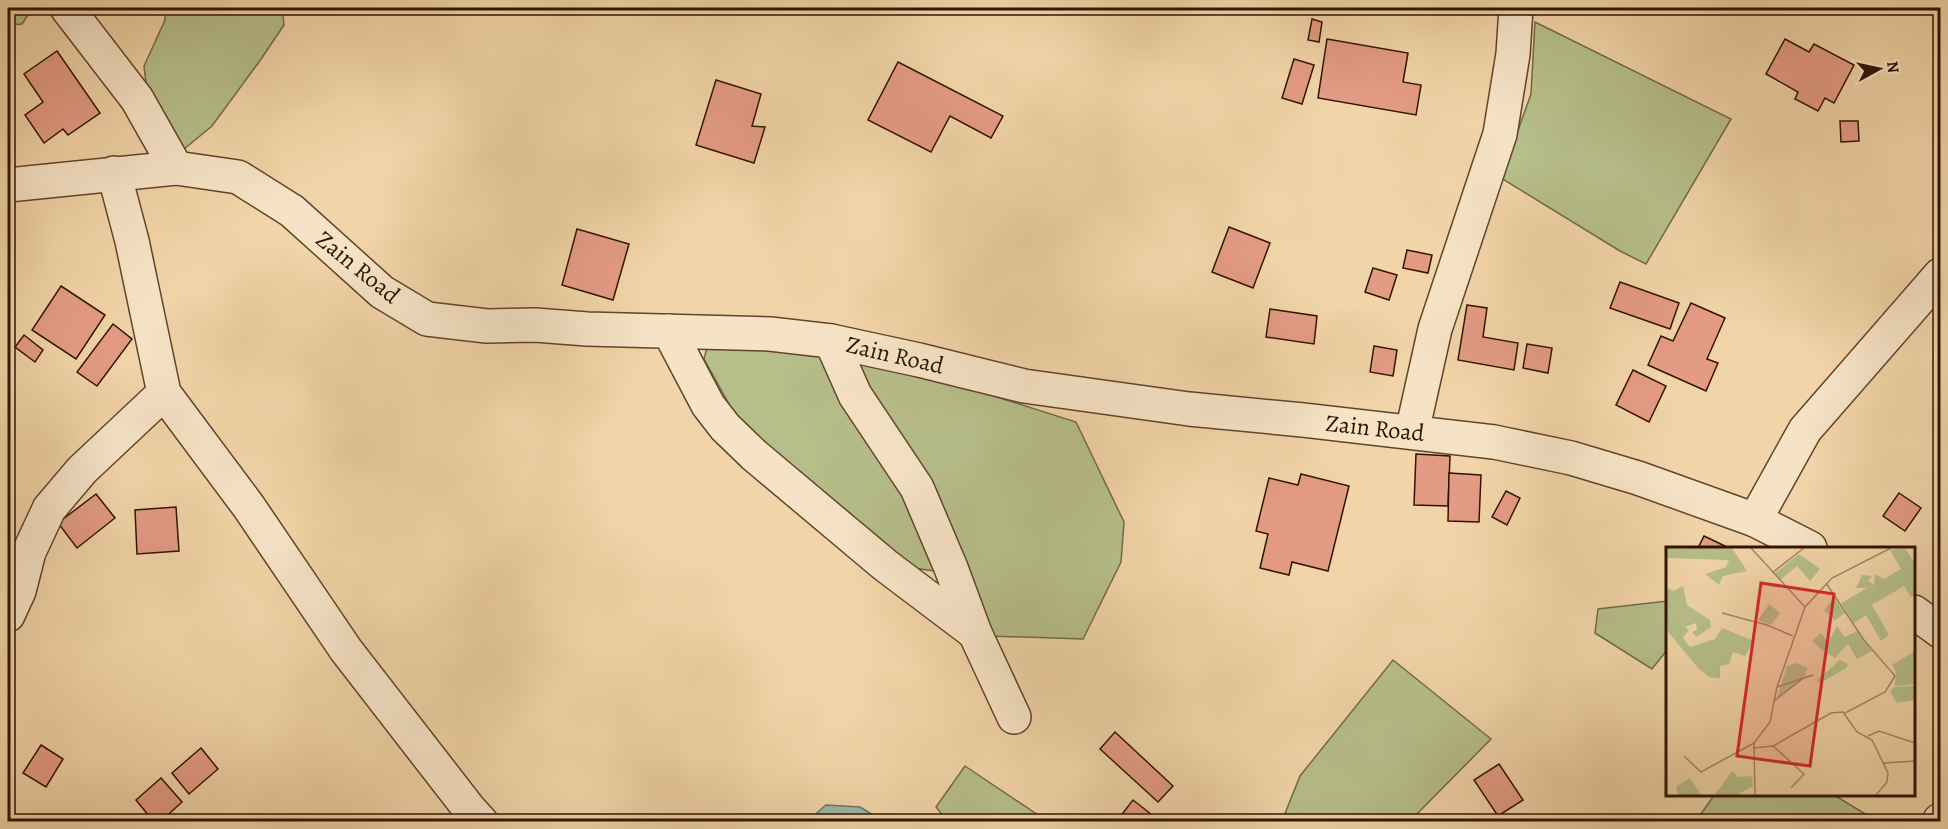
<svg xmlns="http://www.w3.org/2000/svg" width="1948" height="829" viewBox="0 0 1948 829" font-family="Alegreya,serif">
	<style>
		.green { fill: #b6be8a; stroke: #746946; stroke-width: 1.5 }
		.water { fill: #9bb8a9; stroke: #717666; stroke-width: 1.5 }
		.building { fill: #e49b85; stroke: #321401; stroke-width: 1.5 }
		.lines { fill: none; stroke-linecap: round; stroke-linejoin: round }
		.minor-casing { stroke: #62442a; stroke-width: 36 }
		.minor { stroke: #f6e3c6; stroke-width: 33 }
		.labels { text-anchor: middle; stroke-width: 4.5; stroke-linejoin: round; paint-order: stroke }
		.street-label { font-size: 24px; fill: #321401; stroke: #f6e3c6 }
		.inset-road { fill: none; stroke: #a58765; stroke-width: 1.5 }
		.view { fill: #d62828; fill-opacity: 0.15; stroke: #d62828; stroke-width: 3 }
		.inset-edge { fill: none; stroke: #321401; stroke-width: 3 }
	</style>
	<rect width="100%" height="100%" fill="#f1d4a7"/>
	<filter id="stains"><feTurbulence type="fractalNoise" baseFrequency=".00333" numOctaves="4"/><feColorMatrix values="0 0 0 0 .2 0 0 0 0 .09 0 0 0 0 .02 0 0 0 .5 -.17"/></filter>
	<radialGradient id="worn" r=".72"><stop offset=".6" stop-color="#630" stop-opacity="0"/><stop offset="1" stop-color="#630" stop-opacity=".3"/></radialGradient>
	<!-- green -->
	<g class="green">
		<polygon points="8,8 31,8 32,9 22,24 8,25"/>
		<polygon points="165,8 282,8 284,25 259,62 212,126 184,149 150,117 144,66 165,20"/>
		<polygon points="1535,22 1731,119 1646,264 1620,251 1501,178 1531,94"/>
		<polygon points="711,332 870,357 1076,422 1124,522 1121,562 1083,639 989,636 963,575 885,564 752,445 704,359"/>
		<polygon points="1667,601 1667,650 1652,669 1595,633 1598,609"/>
		<polygon points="1393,660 1491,739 1410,821 1282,821 1300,776"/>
		<polygon points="965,766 1047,821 947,821 936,807"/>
		<polygon points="1715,794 1834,795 1877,821 1696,821"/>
	</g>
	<!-- water -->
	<polygon class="water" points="826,805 860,807 883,821 815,821 812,817"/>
	<!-- building -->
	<g class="building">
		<polygon points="1312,19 1322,22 1319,42 1308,40"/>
		<polygon points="1327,39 1408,53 1403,82 1421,85 1416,115 1318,98"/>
		<polygon points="1785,39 1809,52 1814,44 1854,65 1834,103 1825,98 1818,111 1795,99 1798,92 1766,74"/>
		<polygon points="57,51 100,113 68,135 63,129 44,143 25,115 43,102 24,74"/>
		<polygon points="1294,59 1314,65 1302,104 1282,98"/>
		<polygon points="898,62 1003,116 991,138 950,116 931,152 868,120"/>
		<polygon points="716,80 761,94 752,126 765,127 754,163 696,145"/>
		<polygon points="1840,121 1858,121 1859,141 1841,142"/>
		<polygon points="1229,227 1270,243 1253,288 1212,272"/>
		<polygon points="577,229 629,244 613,300 562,285"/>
		<polygon points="1407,250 1432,255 1428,273 1403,268"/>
		<polygon points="1373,268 1397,275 1389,300 1365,292"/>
		<polygon points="1620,282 1679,303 1670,329 1610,308"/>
		<polygon points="61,286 105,315 76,359 32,330"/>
		<polygon points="1691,303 1725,318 1707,359 1718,363 1706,391 1648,365 1661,336 1673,341"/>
		<polygon points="1467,305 1487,308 1483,337 1518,343 1514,370 1458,360"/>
		<polygon points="1270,309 1317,316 1314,344 1266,337"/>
		<polygon points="113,324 132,339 97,386 77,372"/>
		<polygon points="24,335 43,350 35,362 15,347"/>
		<polygon points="1527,344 1552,348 1548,373 1523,368"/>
		<polygon points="1374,346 1397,350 1393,376 1370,372"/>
		<polygon points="1633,370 1666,386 1649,422 1616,405"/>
		<polygon points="1416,454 1450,456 1448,506 1414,505"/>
		<polygon points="1449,473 1481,475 1479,522 1448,521"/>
		<polygon points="1301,474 1349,486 1328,571 1292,562 1289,575 1260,568 1268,534 1256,531 1269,478 1298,485"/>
		<polygon points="1506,491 1520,498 1507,525 1492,517"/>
		<polygon points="1899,493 1921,508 1905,531 1883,516"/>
		<polygon points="96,494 115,518 77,548 58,523"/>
		<polygon points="176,507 179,551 137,554 135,510"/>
		<polygon points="1704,536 1729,548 1698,548"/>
		<polygon points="1115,732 1173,786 1158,802 1100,749"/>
		<polygon points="41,745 63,759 46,787 23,773"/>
		<polygon points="201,748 218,769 189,794 172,773"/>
		<polygon points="1499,764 1523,800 1498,816 1474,780"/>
		<polygon points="161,778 182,802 160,822 154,822 136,800"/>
		<polygon points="1133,800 1161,822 1116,822"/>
	</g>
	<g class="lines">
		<defs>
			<g id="minor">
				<polyline points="67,8 137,99 176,168"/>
				<polyline points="114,173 132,241 164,393 249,507 346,650 470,810 481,822"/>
				<polyline points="8,185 176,168 238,177 292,211 382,292 427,319 487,326 535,325 587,329 770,334 831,341 919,360 1024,386 1189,409 1303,420 1494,442 1571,458 1638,478 1755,520 1810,548"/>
				<polyline points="669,331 708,405 725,427 754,455 885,565 975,633"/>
				<polyline points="831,341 855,395 917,488 951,568 975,633 1014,717"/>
				<polyline points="1412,432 1435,329 1500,134 1513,54 1516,8"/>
				<polyline points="1755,520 1805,430 1940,275"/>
				<polyline points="1914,612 1940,631"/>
				<polyline points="8,615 19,591 29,552 49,509 82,470 164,393"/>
				<polyline points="1939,822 1940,820"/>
			</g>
		</defs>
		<!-- minor casing -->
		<use href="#minor" class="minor-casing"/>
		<!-- minor -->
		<use href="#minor" class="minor"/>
	</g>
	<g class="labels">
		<!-- street labels -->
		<g class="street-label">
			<text transform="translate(358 267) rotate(39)" y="8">Zain Road</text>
			<text transform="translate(895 355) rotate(13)" y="8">Zain Road</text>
			<text transform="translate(1375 428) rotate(6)" y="8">Zain Road</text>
		</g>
	</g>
	<!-- overview -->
	<g transform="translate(1666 547)">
		<rect width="249" height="249" fill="#f1d4a7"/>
		<path d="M0 1H66L81 24 57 29 53 38 39 27 60 20 63 13 0 11ZM239 1 249 16V48L245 50 238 39 206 58 223 88 215 94 200 68 188 76 175 56 201 41H190L196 28 206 29 202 34 208 38 209 27 218 32 235 22 224 3ZM133 7 154 22 144 34 131 19 114 33 108 27ZM17 39 21 58 44 73 45 80 30 90 26 85 31 83 30 76 19 80 23 83 17 91 24 100 49 92 56 81 88 94 79 109 67 105 63 117 54 119V131L43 130 33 122 2 85 0 41 8 44ZM168 51 179 66 169 73 158 63ZM103 57 114 66 105 78 92 73ZM171 79 179 90 191 84 206 104 191 112 182 97 169 111 156 103 146 94 155 86 162 95ZM249 104V137L229 139 230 125 226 118ZM174 113 182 117 180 121 154 136 151 133ZM131 116 141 121 139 129 111 151 121 119ZM249 139V153L231 156 224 145 228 140ZM66 224 72 230 86 229 87 239 71 248H49ZM24 231 35 248H12L10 240Z" fill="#b6be8a"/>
		<path class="inset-road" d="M85 1 139 60M106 26 138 1M160 36 198 93 229 129 219 145 179 166M56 66 101 78 127 89M111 140 147 128M108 154 139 130M202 189 213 184 249 196M107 199 138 227 125 241M87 201 107 199 165 166 177 165 191 185 206 193 222 226 221 235 210 248M18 209 35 225 88 196M218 216 249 214M89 248 88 196 104 175 111 140 139 60 166 31 225 1"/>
		<path class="view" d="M95 36 168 47 144 219 71 209Z"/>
		<rect width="249" height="249" class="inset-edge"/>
	</g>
	<!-- margin -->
	<rect width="1948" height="829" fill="none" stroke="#f1d4a7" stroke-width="30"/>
	<rect x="9" y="9" width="1930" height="811" fill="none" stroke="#321401" stroke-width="3"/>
	<rect x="15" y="15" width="1918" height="799" fill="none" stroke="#321401" stroke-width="1.5"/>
	<!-- north arrow -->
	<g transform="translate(1879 69) rotate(82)" stroke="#f6e3c6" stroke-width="4.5" paint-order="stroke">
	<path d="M0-4.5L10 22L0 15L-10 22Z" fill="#321401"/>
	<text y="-9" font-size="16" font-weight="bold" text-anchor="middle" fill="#321401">N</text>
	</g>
	<rect width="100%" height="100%" filter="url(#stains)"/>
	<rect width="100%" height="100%" fill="url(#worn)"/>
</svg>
